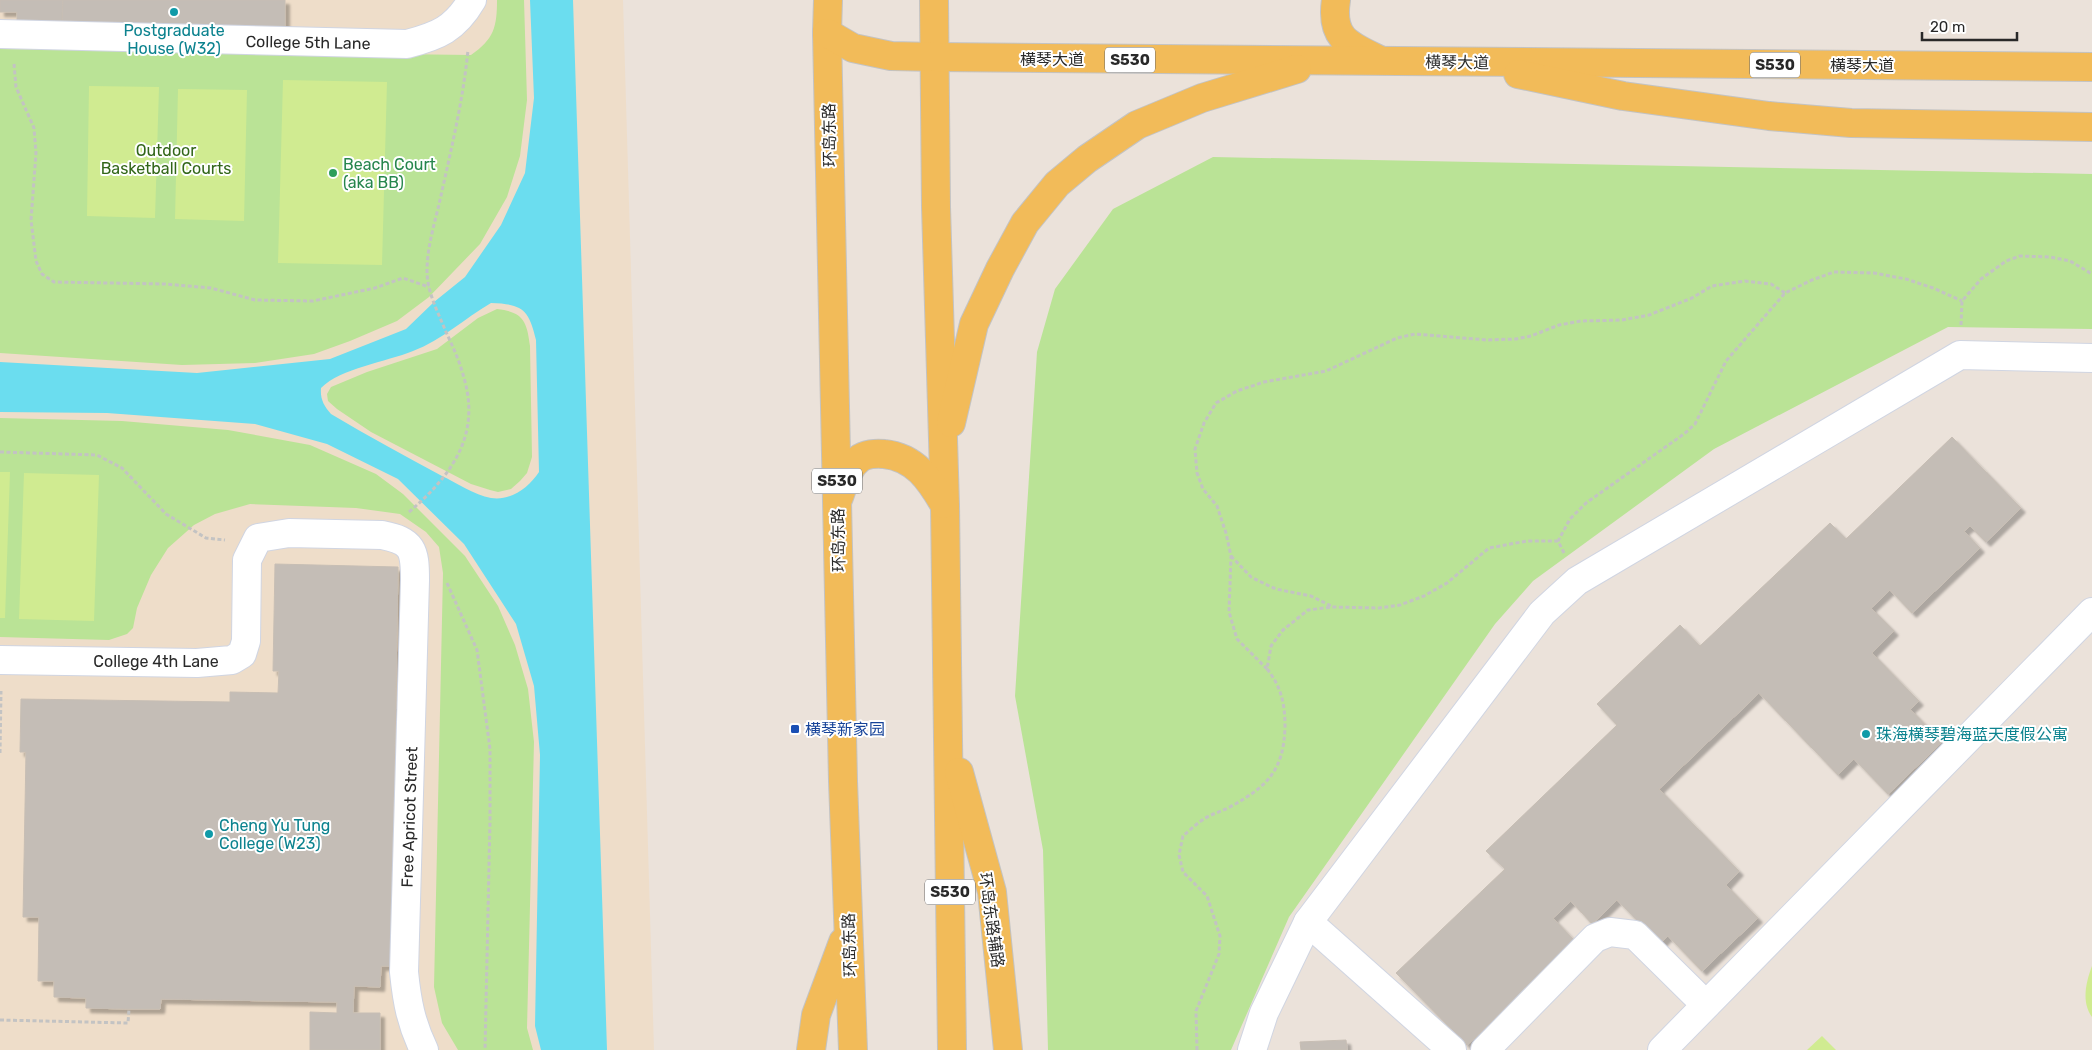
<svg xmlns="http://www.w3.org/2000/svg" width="2092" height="1050" viewBox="0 0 2092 1050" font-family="Rubik,'Noto Sans SC',sans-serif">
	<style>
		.education { fill: #eeddc9 }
		.green { fill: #bae396 }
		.pitch { fill: #d0eb91 }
		.water { fill: #6bddef; fill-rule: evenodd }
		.building { fill: #c4bdb6; stroke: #c7beb4; filter: url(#shadow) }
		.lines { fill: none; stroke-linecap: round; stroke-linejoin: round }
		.minor-casing { stroke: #d0d5e2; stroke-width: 30 }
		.major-casing { stroke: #c3c3c3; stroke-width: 30 }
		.path { stroke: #c3c3c3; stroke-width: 3; stroke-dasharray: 4 2.5; stroke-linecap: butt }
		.minor { stroke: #fff; stroke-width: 28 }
		.major { stroke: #f2bb59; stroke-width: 28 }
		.culture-dot { fill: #0f9aa8; stroke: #fff; stroke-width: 2 }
		.leisure-dot { fill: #2e9e5b; stroke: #fff; stroke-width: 2 }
		.transit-dot { fill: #1a4fb4; stroke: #fff; stroke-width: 2 }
		.labels { text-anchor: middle; stroke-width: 4; stroke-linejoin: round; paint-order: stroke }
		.shield { fill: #fff; stroke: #696969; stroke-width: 1 }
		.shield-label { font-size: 15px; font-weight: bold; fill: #292929 }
		.culture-label { font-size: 16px; fill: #0d838f; stroke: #fff; text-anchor: start }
		.street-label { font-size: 16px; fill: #292929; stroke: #fff }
		.park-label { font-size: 16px; fill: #326619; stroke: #fff }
		.leisure-label { font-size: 16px; fill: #27864d; stroke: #fff; text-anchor: start }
		.transit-label { font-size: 16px; fill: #164399; stroke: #fff; text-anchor: start }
	</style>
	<defs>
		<filter id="shadow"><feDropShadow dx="4.5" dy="4.5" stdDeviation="1" flood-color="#0004"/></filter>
	</defs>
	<rect width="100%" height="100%" fill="#ebe2da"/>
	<!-- education -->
	<polygon class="education" points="0,0 623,0 654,1050 0,1050"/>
	<!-- green -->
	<g class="green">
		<path d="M497 0H524L527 100 520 156 507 197 480 244 429 297 397 321 350 341 314 354 255 363 182 365 0 353V49L471 55C494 39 497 27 497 0Z"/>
		<polygon points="1213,157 2092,174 2092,329 1948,327 1714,449 1533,581 1495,624 1289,917 1231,1050 1048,1050 1043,850 1015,696 1037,352 1055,289 1113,209"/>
		<path d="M497 309C523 312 527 321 530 346L532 457 527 473 520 481 511 489 498 492 490 490 471 484 371 432 337 409 328 401 327 394 331 387 367 372 437 349 478 318Z"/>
		<polygon points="0,418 122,421 228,430 310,445 376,474 403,494 465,556 498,606 515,645 528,689 534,742 527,1028 533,1050 458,1050 442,1023 434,987 443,573 439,547 426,532 400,514 356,508 250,504 215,514 194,525 168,548 151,575 137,608 133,628 127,634 109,640 0,637"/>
	</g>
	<!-- pitch -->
	<g class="pitch">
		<polygon points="283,80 387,82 382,265 278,263"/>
		<polygon points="89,86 159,87 155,218 87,216"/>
		<polygon points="178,89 247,90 244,221 175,219"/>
		<polygon points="0,472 10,472 5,618 0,618"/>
		<polygon points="24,473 99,475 94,621 19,619"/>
		<path d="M2092 966V1017C2081 1002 2086 982 2092 966Z"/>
		<polygon points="1822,1036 1836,1050 1807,1050"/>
	</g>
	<!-- water -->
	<path class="water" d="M530 0H573L607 1050H541L535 1026 540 755 534 686 516 624 464 544 398 479 327 444 255 424 107 413 0 412V362L197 373 330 359 406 329 434 302 465 277 501 225 525 173 534 98ZM491 303C523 304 529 310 536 340L539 472C529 487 512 501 491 498 474 495 457 483 442 476 405 456 368 436 331 414 324 406 320 399 321 388 341 368 386 362 413 351 442 340 465 318 491 303Z"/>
	<!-- building -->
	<g class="building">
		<polygon points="0,0 63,0 62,24 17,23 17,12 0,12"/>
		<polygon points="63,0 285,0 285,27 62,24"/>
		<polygon points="1952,437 2021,508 1986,542 1970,526 1964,531 1980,548 1912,613 1890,590 1871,608 1894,631 1872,653 1919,701 1910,709 1942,742 1888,794 1854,759 1838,775 1759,693 1659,789 1739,871 1726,885 1758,918 1702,971 1668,936 1660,944 1617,900 1592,924 1571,901 1553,918 1575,941 1467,1045 1396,973 1505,869 1486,851 1617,725 1597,704 1680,625 1700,646 1830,523 1846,539"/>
		<polygon points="275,564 398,567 391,966 381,966 380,987 354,986 353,1013 380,1013 380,1050 310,1050 310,1012 337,1013 337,1002 161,999 160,1009 129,1009 86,1008 86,998 54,997 54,981 38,981 39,917 23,917 26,752 20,752 21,699 230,702 230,692 278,693 279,671 273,671"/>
		<polygon points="1346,1040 1347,1050 1301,1050 1300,1042"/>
	</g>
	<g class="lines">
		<defs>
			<g id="minor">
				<path d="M0 34 407 44C438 36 455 29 472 0"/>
				<path d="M0 660 197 663 232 660 242 654 246 641 247 560 258 538 289 533 382 535C413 541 415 550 415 580L404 972C407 1002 411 1023 424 1050"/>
				<polyline points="1308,922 1452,1050"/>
				<polyline points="1252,1050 1264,1013 1308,922 1542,613 1577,581 1960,355 2092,358"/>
				<polyline points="1485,1050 1595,938 1610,932 1635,935 1706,1005"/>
				<polyline points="1662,1050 2092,612"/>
			</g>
			<g id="major">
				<polyline points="828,0 827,33 843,781 853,1050"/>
				<polyline points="934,0 936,207 945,505 952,1050"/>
				<path d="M1336 0C1330 39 1349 45 1380 60"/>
				<polyline points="827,33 853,48 891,56 935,57 2092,67"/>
				<polyline points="1518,74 1623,96 1769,116 1851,123 2092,127"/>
				<polyline points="951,423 974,324 1000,269 1025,223 1057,184 1087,159 1137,125 1202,98 1297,69"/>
				<path d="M839 497C844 484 847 468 859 459 865 454 876 453 884 454 915 457 930 480 944 504"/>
				<polyline points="959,772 992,892 1008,1050"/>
				<polyline points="811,1050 816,1015 843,942"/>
			</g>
		</defs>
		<!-- minor casing -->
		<use href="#minor" class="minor-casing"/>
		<!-- major casing -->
		<use href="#major" class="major-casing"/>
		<!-- path -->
		<g class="path">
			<polyline points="14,64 16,87 34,128 36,153 31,220 36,261 42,274 54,282 165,284 211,288 255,300 313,301 375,288 403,278 429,287"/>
			<polyline points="1961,325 1962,301 1981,279 2006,261 2020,256 2050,257 2070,261 2092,274"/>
			<polyline points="0,452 97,455 122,468 166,514 206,538 225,540"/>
			<path d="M409 512C451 476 481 436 464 378 460 362 453 347 446 332 438 312 427 292 427 271 427 247 435 222 440 200 451 150 463 101 468 50"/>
			<polyline points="1564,553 1558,541 1570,519 1586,503 1684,434 1695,424 1726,361 1785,293 1812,280 1834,272 1874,273 1906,279 1933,288 1962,301"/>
			<polyline points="1231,556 1251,577 1265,584 1276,589 1311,596 1331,606"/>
			<polyline points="447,583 477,650 490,749 490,821 485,1050"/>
			<polyline points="1267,669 1237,639 1229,612 1231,556 1226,533 1217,506 1203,489 1197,473 1195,449 1204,423 1216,403 1237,391 1264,382 1326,371 1397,338 1415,334 1487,340 1516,339 1531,336 1559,325 1581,321 1622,320 1649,315 1692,298 1712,286 1745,281 1771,284 1785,293"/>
			<polyline points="0,753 1,691"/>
			<polyline points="0,1020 128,1023 129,1009"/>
			<path d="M1197 1050 1196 1011 1219 954 1220 936 1207 896 1183 872 1179 855 1183 836C1189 831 1196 824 1204 819 1211 814 1220 812 1228 808 1267 787 1284 771 1285 726 1285 704 1281 686 1267 669L1271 646 1283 630 1308 610 1332 607 1379 608 1400 605 1424 596 1447 583 1489 548 1527 541H1558"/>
		</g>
		<!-- minor -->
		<use href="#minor" class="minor"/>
		<!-- major -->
		<use href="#major" class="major"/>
	</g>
	<!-- markers -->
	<g class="culture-dot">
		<circle cx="174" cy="12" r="5"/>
		<circle cx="1866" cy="734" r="5"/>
		<circle cx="209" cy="834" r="5"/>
	</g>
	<circle class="leisure-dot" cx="333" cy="173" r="5"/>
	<rect class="transit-dot" x="790" y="724" width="10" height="10" rx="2.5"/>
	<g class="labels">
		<!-- shield labels -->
		<g class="shield">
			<rect x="1105" y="47.5" width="50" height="25" rx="4"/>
			<rect x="1750" y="52.5" width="50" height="25" rx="4"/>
			<rect x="812" y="468.5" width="50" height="25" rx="4"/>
			<rect x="925" y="879.5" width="50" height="25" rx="4"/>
		</g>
		<g class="shield-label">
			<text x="1130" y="65">S530</text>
			<text x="1775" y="70">S530</text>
			<text x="837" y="486">S530</text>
			<text x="950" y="897">S530</text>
		</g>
		<!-- culture labels -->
		<g class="culture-label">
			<text x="174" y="36" text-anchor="middle">Postgraduate<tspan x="174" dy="18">House (W32)</tspan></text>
			<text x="1876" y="740">珠海横琴碧海蓝天度假公寓</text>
			<text x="219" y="831">Cheng Yu Tung<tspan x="219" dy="18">College (W23)</tspan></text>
		</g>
		<!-- street labels -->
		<g class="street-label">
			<text transform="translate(308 42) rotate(1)" y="6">College 5th Lane</text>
			<text x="1052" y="65">横琴大道</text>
			<text transform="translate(1457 62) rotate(1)" y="6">横琴大道</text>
			<text x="1862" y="71">横琴大道</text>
			<text transform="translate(829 135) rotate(-91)" y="6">环岛东路</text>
			<text transform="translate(838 540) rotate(-91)" y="6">环岛东路</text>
			<text x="156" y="667">College 4th Lane</text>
			<text transform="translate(409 817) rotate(-88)" y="6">Free Apricot Street</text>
			<text transform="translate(992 920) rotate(82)" y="6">环岛东路辅路</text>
			<text transform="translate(849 945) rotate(-92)" y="6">环岛东路</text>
		</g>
		<!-- park labels -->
		<g class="park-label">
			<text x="166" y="156">Outdoor<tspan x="166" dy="18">Basketball Courts</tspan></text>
		</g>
		<!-- leisure labels -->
		<g class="leisure-label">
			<text x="343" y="170">Beach Court<tspan x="343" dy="18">(aka BB)</tspan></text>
		</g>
		<!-- transit labels -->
		<g class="transit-label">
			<text x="805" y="735">横琴新家园</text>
		</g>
	</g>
	<!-- scale -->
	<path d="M1922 32v8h95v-8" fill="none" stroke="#292929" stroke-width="2.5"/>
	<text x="1930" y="32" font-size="15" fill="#292929" stroke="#ffffff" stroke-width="4" paint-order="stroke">20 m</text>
</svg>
